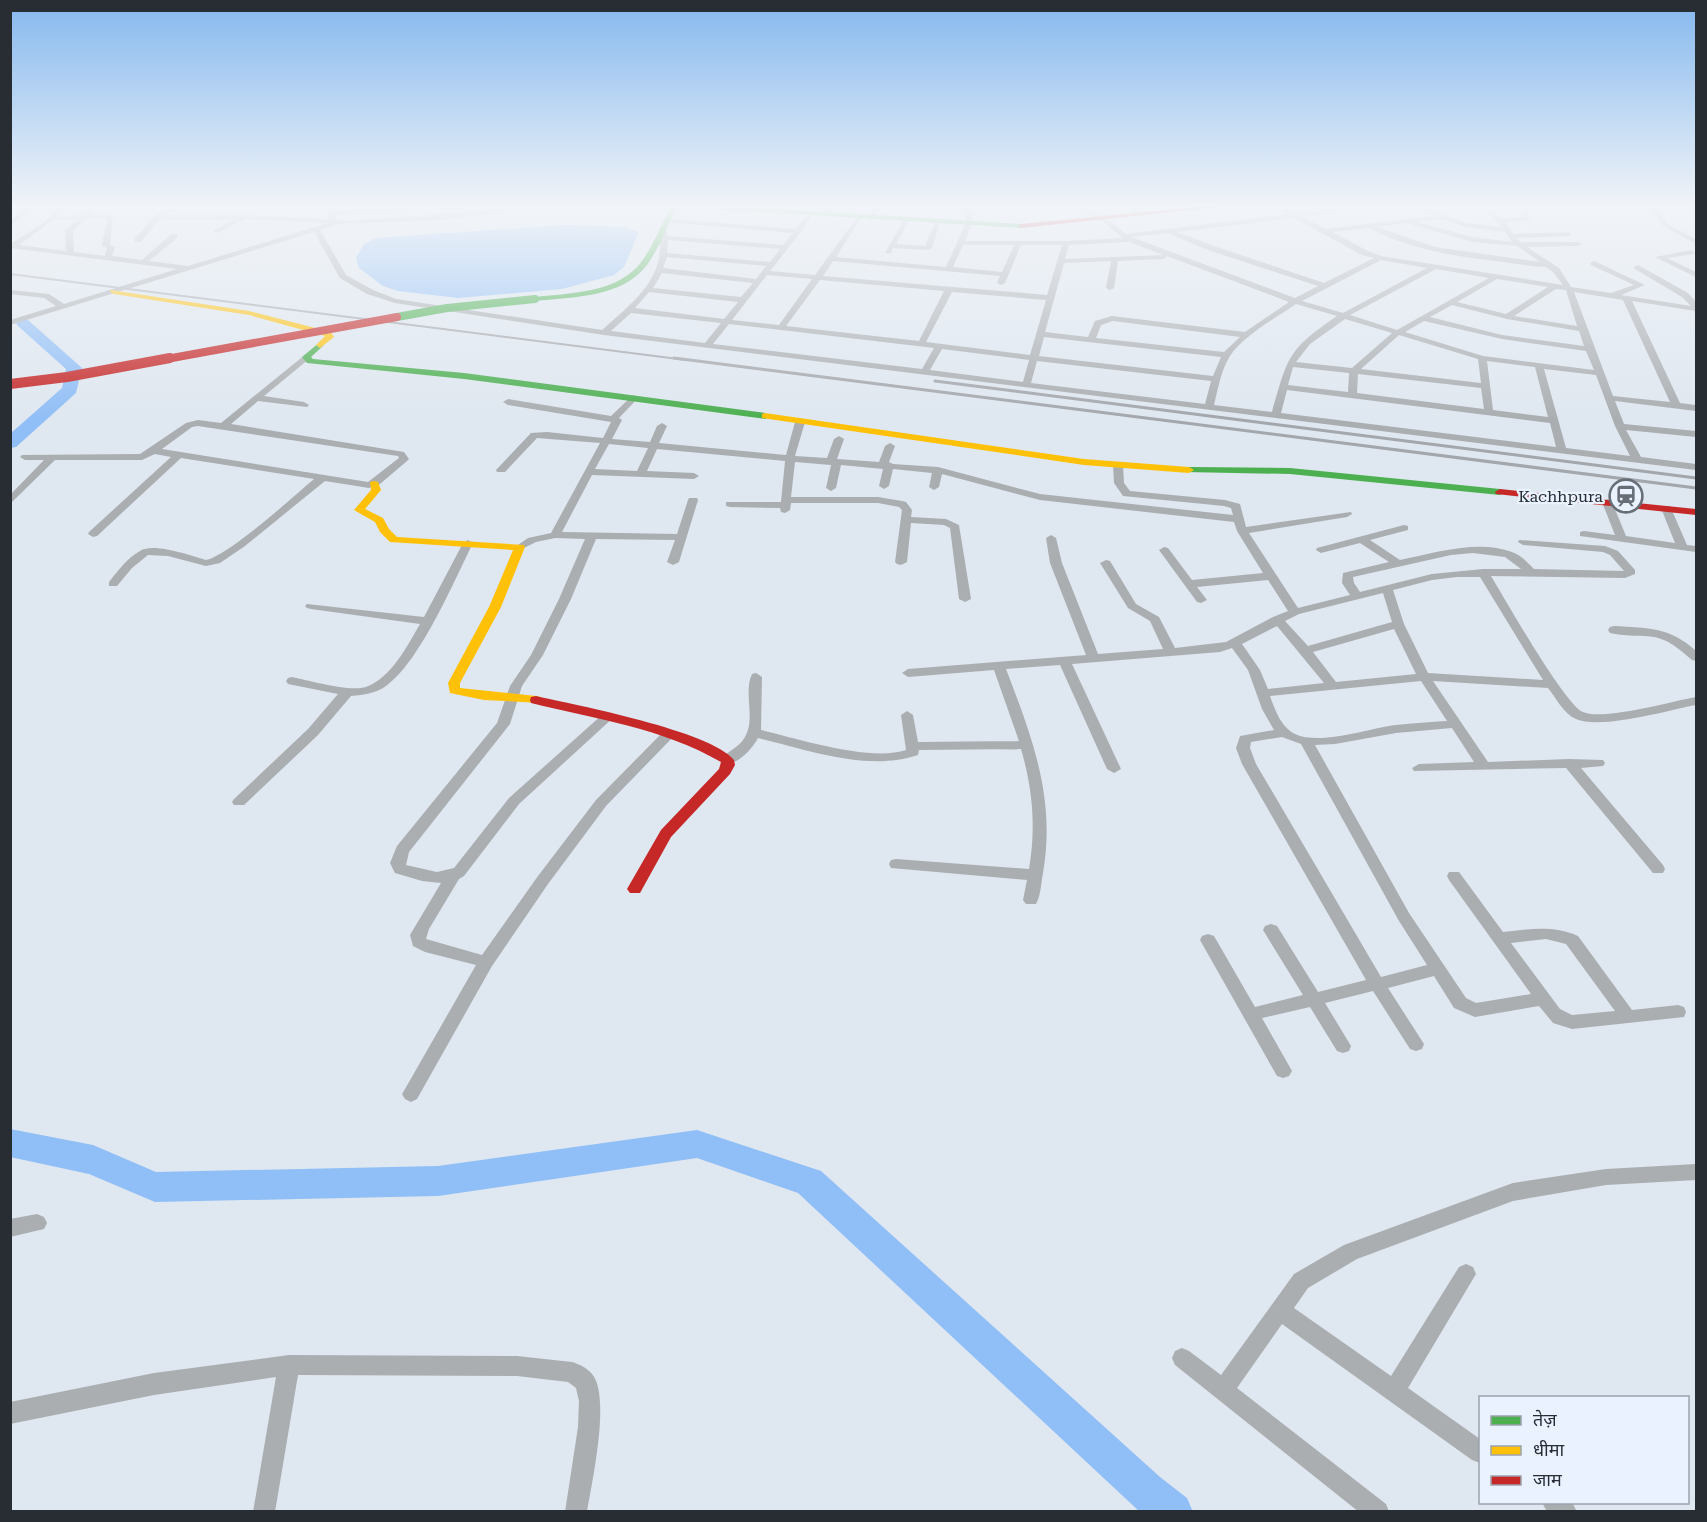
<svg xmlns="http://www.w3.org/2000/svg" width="1707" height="1522" viewBox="0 0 1707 1522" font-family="'Roboto Serif','Noto Sans Devanagari',serif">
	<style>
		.water { fill: #90bef6 }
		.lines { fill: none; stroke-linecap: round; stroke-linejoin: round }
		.river { fill: #90bef6; fill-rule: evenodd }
		.street { fill: #abaeb1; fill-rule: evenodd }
		.fast { fill: #4caf50; fill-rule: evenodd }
		.slow { fill: #ffc107; fill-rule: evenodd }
		.jam { fill: #c62828; fill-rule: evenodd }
		.rail-far1 { stroke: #a3a6ab; stroke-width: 2 }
		.rail { stroke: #a3a6ab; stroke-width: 3 }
		.fast-bridge { stroke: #4caf50; stroke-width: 8 }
		.jam-bridge-far1 { stroke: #c62828; stroke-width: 8 }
		.jam-bridge { stroke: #c62828; stroke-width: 10 }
		.labels { text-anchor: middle; stroke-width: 4.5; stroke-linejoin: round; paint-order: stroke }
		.far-poi-label { font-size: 16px; fill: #282d34; stroke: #e9f2fe; text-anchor: end }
	</style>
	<rect width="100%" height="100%" fill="#dfe7f0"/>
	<!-- water -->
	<polygon class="water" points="565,225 624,227 639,232 624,267 614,275 562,289 458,298 398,291 383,286 359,268 356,258 364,244 375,238"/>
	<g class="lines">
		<!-- river -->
		<g class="river">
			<polygon points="23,319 28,320 82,368 76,393 16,447 10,448 10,434 62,388 66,369 18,326 16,323"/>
			<polygon points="10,1129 93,1145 156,1172 438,1166 697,1130 821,1171 1160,1477 1187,1498 1193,1512 1140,1512 798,1193 697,1158 438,1196 155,1202 89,1174 10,1157"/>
		</g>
		<!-- street -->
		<g class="street">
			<polygon points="26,207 33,207 10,227 10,221"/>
			<path d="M60 207H67L58 216 83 215 92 207H99L91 215H113L110 245 115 247 112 256 142 260 171 234H177V238L149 261 188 266 328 223 245 219 217 233 213 231 215 230 233 220 160 219 141 242H135V238C147 226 158 207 176 207L166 215H244L329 219 326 207H332L333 211 424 207 427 209 424 211 335 215 336 219 344 221 547 207 441 220 338 224 320 230 346 275 373 290 396 299 602 330C624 310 653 289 659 258 661 247 659 236 661 226L666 227 667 236 783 245 793 233 666 222 668 219 796 229 809 213H813L801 232 770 271 815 275 858 216 861 218 836 257 946 267 965 225 966 207H972L971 225 965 241H1066L1123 238 1101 220 1072 207C1093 207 1110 221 1126 234L1288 214 1277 207C1285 207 1292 213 1300 213 1323 212 1345 207 1368 207L1303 217 1326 229 1434 216 1412 207H1421L1467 223 1502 227 1482 207H1489L1501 218 1523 217V208L1529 207V220L1506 222 1513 234 1568 232 1572 234 1568 236 1516 238 1521 242H1578L1582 244 1578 246 1527 247 1559 268 1571 287 1611 293 1634 285 1591 265 1590 263 1594 261 1645 285 1621 295 1691 306 1682 297 1635 269 1634 267 1638 265 1688 293 1696 302V311L1632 301 1680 403 1696 405V411L1615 401 1624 424 1696 431V437L1626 430 1641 457 1696 464V470L604 335 395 303 367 294 340 278 314 232 10 325V320L56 306 44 298 10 294V290L49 294 64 304 177 269 10 248V244L39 226ZM107 218 102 246 107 248 105 256 74 252 73 231 86 219ZM1294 218 1362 255 1374 258 1324 283 1211 245 1177 232ZM78 219 65 230 66 251 19 245 53 220ZM1442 219 1466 227 1505 232 1512 242 1472 237 1417 222ZM1407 223 1472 242 1517 246 1540 262 1435 247 1377 227ZM1369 228C1410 250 1459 257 1504 262 1518 264 1533 267 1546 267L1553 272 1563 285 1381 256 1368 251 1332 232ZM1168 233 1205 249 1318 286 1295 298 1131 237ZM668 240 780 249 770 262 667 253ZM1129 242 1163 255 1065 259 1069 245ZM963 245H1014L1002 272 953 267ZM1021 245H1062L1047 295 823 276 833 261 1000 276 997 283 1001 285 1005 283ZM1167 256 1289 302 1245 332 1112 316 1095 321 1088 337 1045 332 1064 263 1111 261 1106 288 1110 290 1114 288 1118 261 1164 259ZM667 257 766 266 756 279 663 268ZM1381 260 1427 268 1343 313 1302 301ZM1436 269 1489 278 1397 330 1350 315ZM662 273 753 283 741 297 653 288ZM767 275 812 279 779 325 732 320ZM1497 279 1548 287 1506 314 1457 302ZM820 280 944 291 919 341 786 326ZM1556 289 1566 290 1577 326 1514 316ZM649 292 738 302 724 319 635 308ZM952 292 1046 300 1030 355 926 342ZM1574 292 1623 300 1670 402 1613 396ZM1296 304 1337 316C1287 350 1288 357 1272 412L1214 405C1218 389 1221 370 1230 356 1243 336 1276 318 1296 304ZM1452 305 1507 319 1579 331 1584 346 1502 335 1430 317ZM631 313 721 323 705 343 611 331ZM1345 319 1392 333 1352 368 1296 362 1310 344ZM1113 321 1240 337 1224 352 1096 338 1101 325ZM1424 321 1502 339 1586 351 1594 370 1483 356 1405 332ZM729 324 934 348 922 369 713 344ZM1399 335 1478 359 1481 383 1361 369ZM1044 337 1221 357 1213 376 1039 356ZM942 349 1029 360 1023 382 930 370ZM1037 361 1211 381 1205 404 1031 383ZM1487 361 1535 367 1548 417 1493 410ZM1293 367 1349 373 1348 392 1288 385ZM1544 369 1596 375 1615 426 1630 456 1566 448ZM1358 374 1481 388 1484 409 1357 393ZM1287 390 1550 423 1556 447 1281 413Z"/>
			<polygon points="826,207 832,207 826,216 822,216"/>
			<polygon points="875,207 881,207 872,220 868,220"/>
			<polygon points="1021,207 1032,207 1024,210"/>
			<polygon points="1125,207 1133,207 1145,215 1140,216"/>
			<polygon points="1648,207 1654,207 1667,224 1696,239 1696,244 1663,226"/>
			<polygon points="906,219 909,221 896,244 925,246 935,223 940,222 932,248 928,250 893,248 891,253 885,253 903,221"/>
			<polygon points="1691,250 1695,252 1694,254 1667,258 1696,272 1696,277 1655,257"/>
			<path d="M306 354 310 357 309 359 264 396 304 402 309 405 307 407 258 401 231 424 404 452 409 459 407 461 380 484 369 488 325 481 245 546 220 563 206 566 168 556 148 555 132 568 117 586H109V582C118 571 127 558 140 551 154 542 191 556 206 560 229 555 293 497 314 479L181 458 97 536 93 537 88 534 89 532 171 457 155 454 142 460H55L10 504V495L44 460H25L20 457 22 455 140 454 186 423 198 420 221 423ZM198 426 398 456 399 458 368 482 162 449 192 427Z"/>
			<path d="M633 395 638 398 619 418 622 420 612 439 650 442 657 426 662 423 667 426 659 443 786 455 795 422 800 419 805 422 795 456 827 458 834 439 839 436 844 439 837 459 879 462 885 446 890 443 895 446 889 462 893 464 938 467 1040 494 1233 515 1231 508 1224 506 1123 496 1114 483 1113 465 1118 462 1123 465 1124 483 1130 491 1225 500 1240 504 1246 527 1351 512 1352 514 1347 517 1249 533 1298 608 1350 595 1342 583 1343 573 1389 562 1360 543 1321 553 1316 550 1317 548 1404 525 1408 526V530L1370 540 1400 560C1433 553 1479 539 1512 552 1521 555 1527 562 1534 569L1624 571 1610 555 1603 552 1523 545 1518 542 1519 540 1605 546 1618 551 1635 570V574L1625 578 1491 576C1505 599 1565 705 1583 712 1603 721 1673 701 1696 697V705C1669 710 1601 730 1576 719 1564 714 1556 698 1548 688L1433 681 1488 762 1569 759 1603 760 1605 763 1603 766 1581 768 1663 865 1665 869 1663 873H1653L1566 768 1414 771 1412 768 1419 764 1474 762 1452 728 1396 733 1335 744 1315 745 1409 913 1466 998 1476 1003 1531 994 1449 880 1447 876 1449 872H1459L1503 932C1529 929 1553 925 1578 936L1632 1010 1678 1005 1684 1007 1686 1012 1684 1017 1572 1029 1553 1023 1539 1006 1475 1017 1454 1008 1434 976 1388 988 1424 1044 1422 1049 1416 1051 1410 1049 1373 991 1325 1003 1351 1046 1349 1051 1343 1053 1337 1051 1310 1007 1262 1018 1292 1071 1289 1076 1283 1078 1277 1076 1200 940 1202 936 1208 934 1214 936 1255 1007 1303 995 1263 930 1265 926 1271 924 1277 926 1318 992 1366 980 1242 764 1236 748 1240 736 1274 730 1262 709 1248 670 1232 648 1220 652 1072 664 1121 769 1114 773 1107 769 1060 665 1006 669C1032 737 1056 798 1043 873 1041 883 1041 895 1036 904H1026L1023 900 1027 880 891 868 889 864 891 860 896 859 1029 869C1036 828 1033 790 1021 749L919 750 918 755C868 772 808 750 758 738 752 749 737 767 722 763L720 760C727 751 739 748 745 737 756 718 743 693 752 674L756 673 762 677 761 730C798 739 871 762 906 750L901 715 907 711 913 715 918 742 1019 741 994 670 908 677 902 673 908 669 1086 655 1050 563 1046 538 1051 535 1056 538 1062 563 1098 654 1163 649 1150 621 1128 608 1100 563 1106 560 1110 561 1136 604 1159 617 1175 648 1226 642 1273 617 1288 611 1268 580 1197 587 1207 600 1201 603 1197 602 1159 550 1164 547 1168 548 1192 580 1263 573 1237 531 1234 522 1040 500 942 474 939 487 934 490 929 487 932 473 893 469 889 486 884 489 879 486 883 469 841 465 836 488 831 491 826 488 831 465 795 462 791 497H878L902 501 906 502 912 510 911 517 946 519 959 525 971 599 965 602 959 599 950 528 944 525 911 523 907 562 901 565 897 564 895 562 902 510 899 507 878 503H791L790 510 785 513 781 512 780 508 730 507 726 506V502H781L785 461 657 449 647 471 694 473 699 476 694 479 592 475 562 532 677 534 688 500 689 498H697L698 500 679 562 673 565 667 562 675 540 596 539 571 599 543 655 522 686 510 724 409 852 406 865 437 872 454 868 509 798 603 714 608 713 614 717 519 804 464 876 459 879 429 929 426 939 482 955 538 876 596 800 662 733H672L674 736 606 806 548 884 492 966 417 1099 411 1102 405 1099 402 1094 405 1089 476 965 425 952 413 946 410 935 441 883 422 881 395 873 390 863 397 846 497 723 510 686 531 655 559 599 585 539 555 538 536 542 520 550 515 547 528 538 551 533 600 443 537 438 505 472H497L496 470 531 433 547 432 603 438 611 422 508 405 503 402 508 399 611 416ZM609 444 648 448 637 471 595 469ZM1473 553 1505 557 1521 569H1483L1432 574 1360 592 1354 583 1353 577 1451 555ZM1457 577H1480L1543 680 1428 673 1404 624 1393 590 1432 580ZM1383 593 1392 622 1308 646 1285 621 1299 614ZM1277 626 1324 683 1268 689 1260 670 1242 644ZM1394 629 1416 674 1336 682 1313 652ZM1421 681 1447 721C1430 722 1413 723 1396 725 1369 728 1321 746 1295 734 1281 727 1275 710 1270 696ZM1282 737 1301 744 1399 921 1427 965 1381 977 1256 764 1250 748 1251 742ZM1546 939 1566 944 1615 1011 1572 1015 1560 1009 1511 943Z"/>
			<polygon points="1607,499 1612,502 1626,536 1675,543 1661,508 1662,506 1670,506 1687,545 1696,546 1696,552 1580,536 1580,532 1584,531 1615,535 1602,502"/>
			<path d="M468 540 473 543C454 581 420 662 386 686 376 693 364 695 351 696L318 735 244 805H234L232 802 234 799 308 729 338 694 288 684 286 681 288 678 292 677C311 681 349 692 366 687 391 678 408 645 420 624L311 609 307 608 305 606 307 604 424 617 463 543Z"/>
			<path d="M1614 626C1648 628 1670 627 1696 651V661L1692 660C1655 626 1650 641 1610 633L1608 630 1610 627Z"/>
			<polygon points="1696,1164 1696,1180 1606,1185 1513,1201 1357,1259 1308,1288 1294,1308 1391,1376 1459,1267 1466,1264 1473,1267 1476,1274 1408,1388 1480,1439 1480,1463 1472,1460 1282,1324 1237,1388 1386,1504 1389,1512 1359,1512 1175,1365 1172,1358 1175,1351 1182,1348 1189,1351 1221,1375 1294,1274 1344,1245 1513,1183 1606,1169"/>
			<polygon points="37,1214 44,1217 47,1223 44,1229 10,1237 10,1219"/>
			<path d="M289 1355 517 1356 572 1362C579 1364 587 1368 592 1374 611 1396 592 1482 587 1512H565L578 1427 579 1401 576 1388 568 1382 517 1376 298 1375 275 1512H253L276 1377 154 1395 10 1424V1402L154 1373Z"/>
			<polygon points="1542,1502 1572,1502 1577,1512 1547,1512"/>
		</g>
		<!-- fast -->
		<g class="fast">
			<path d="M671 207H677C667 226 660 247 647 265 622 298 572 297 535 301L531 299 535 297C571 293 619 293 642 261 654 244 661 225 671 207Z"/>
			<polygon points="709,207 745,207 1021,224 1024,226 1021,228 712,209"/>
			<polygon points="320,342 324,345 311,357 313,359 464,373 765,413 770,416 765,419 464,379 307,363 302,357"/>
			<polygon points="1189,467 1290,468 1500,489 1505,492 1500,495 1290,474 1185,472 1185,468"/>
		</g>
		<!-- slow -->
		<g class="slow">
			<polygon points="111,290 249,311 331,332 334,337 320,348 316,345 325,336 249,315 114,294 110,292"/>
			<polygon points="765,413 1084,459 1189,467 1194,470 1189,473 1084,465 762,418 762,414"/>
			<polygon points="374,481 378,482 381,490 365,509 383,518 389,529 397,537 524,545 525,547 501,607 460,683 460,688 536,696 541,697 542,700 541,703 484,700 450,693 448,683 489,607 513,550 390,542 380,532 375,522 354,510 371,490 370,482"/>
		</g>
		<!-- jam -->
		<g class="jam">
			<polygon points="1195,207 1219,207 1021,228 1018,226 1021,224"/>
			<polygon points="1500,489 1696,509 1696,515 1496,494 1495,492"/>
			<path d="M536 696C576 705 711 731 734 760L735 765 730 774 671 837 640 893H630L627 889 661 830 719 769 721 762C662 728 596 719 531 703L530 700 531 697Z"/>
		</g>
		<!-- rail-far1 -->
		<polyline class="rail-far1" points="10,274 686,360"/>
		<!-- rail -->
		<g class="rail">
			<polyline points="674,358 1696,488"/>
			<polyline points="935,381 1696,478"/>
		</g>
		<!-- fast-bridge -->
		<polyline class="fast-bridge" points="397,317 447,308 535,299"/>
		<!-- jam-bridge-far1 -->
		<polyline class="jam-bridge-far1" points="161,360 397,317"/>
		<!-- jam-bridge -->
		<polyline class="jam-bridge" points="10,384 67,377 170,358"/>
	</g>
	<!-- sky -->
	<linearGradient id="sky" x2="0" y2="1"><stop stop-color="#85b8ee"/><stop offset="0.49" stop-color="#f1f4f8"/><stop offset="1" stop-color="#f1f4f8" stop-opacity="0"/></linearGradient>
	<rect width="1707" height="420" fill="url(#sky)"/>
	<!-- icons -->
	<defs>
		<symbol id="station-ring" viewBox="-11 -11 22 22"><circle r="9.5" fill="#e9f2fe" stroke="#686e76" stroke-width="1.5"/><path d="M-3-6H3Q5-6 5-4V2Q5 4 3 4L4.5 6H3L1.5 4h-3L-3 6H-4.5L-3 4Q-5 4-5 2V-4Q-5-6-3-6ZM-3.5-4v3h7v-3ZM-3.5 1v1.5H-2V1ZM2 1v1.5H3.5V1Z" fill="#686e76"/></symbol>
	</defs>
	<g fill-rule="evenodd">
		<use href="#station-ring" x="1607" y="477" width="38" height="38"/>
	</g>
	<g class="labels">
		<!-- far-poi labels -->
		<g class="far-poi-label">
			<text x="1603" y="502">Kachhpura</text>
		</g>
	</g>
	<!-- border -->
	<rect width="1707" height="1522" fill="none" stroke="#282d34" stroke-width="24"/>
	<!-- legend -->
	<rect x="1479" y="1396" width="210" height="108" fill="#e9f2fe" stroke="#9ca3ad" stroke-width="1.5"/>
	<rect x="1491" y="1416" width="30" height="9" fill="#4caf50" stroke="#9ca3ad" stroke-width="1.5"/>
	<text x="1533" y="1426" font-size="18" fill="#282d34">तेज़</text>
	<rect x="1491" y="1446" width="30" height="9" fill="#ffc107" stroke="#9ca3ad" stroke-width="1.5"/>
	<text x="1533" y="1456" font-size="18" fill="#282d34">धीमा</text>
	<rect x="1491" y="1476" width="30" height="9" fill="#c62828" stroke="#9ca3ad" stroke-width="1.5"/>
	<text x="1533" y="1486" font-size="18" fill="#282d34">जाम</text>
</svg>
